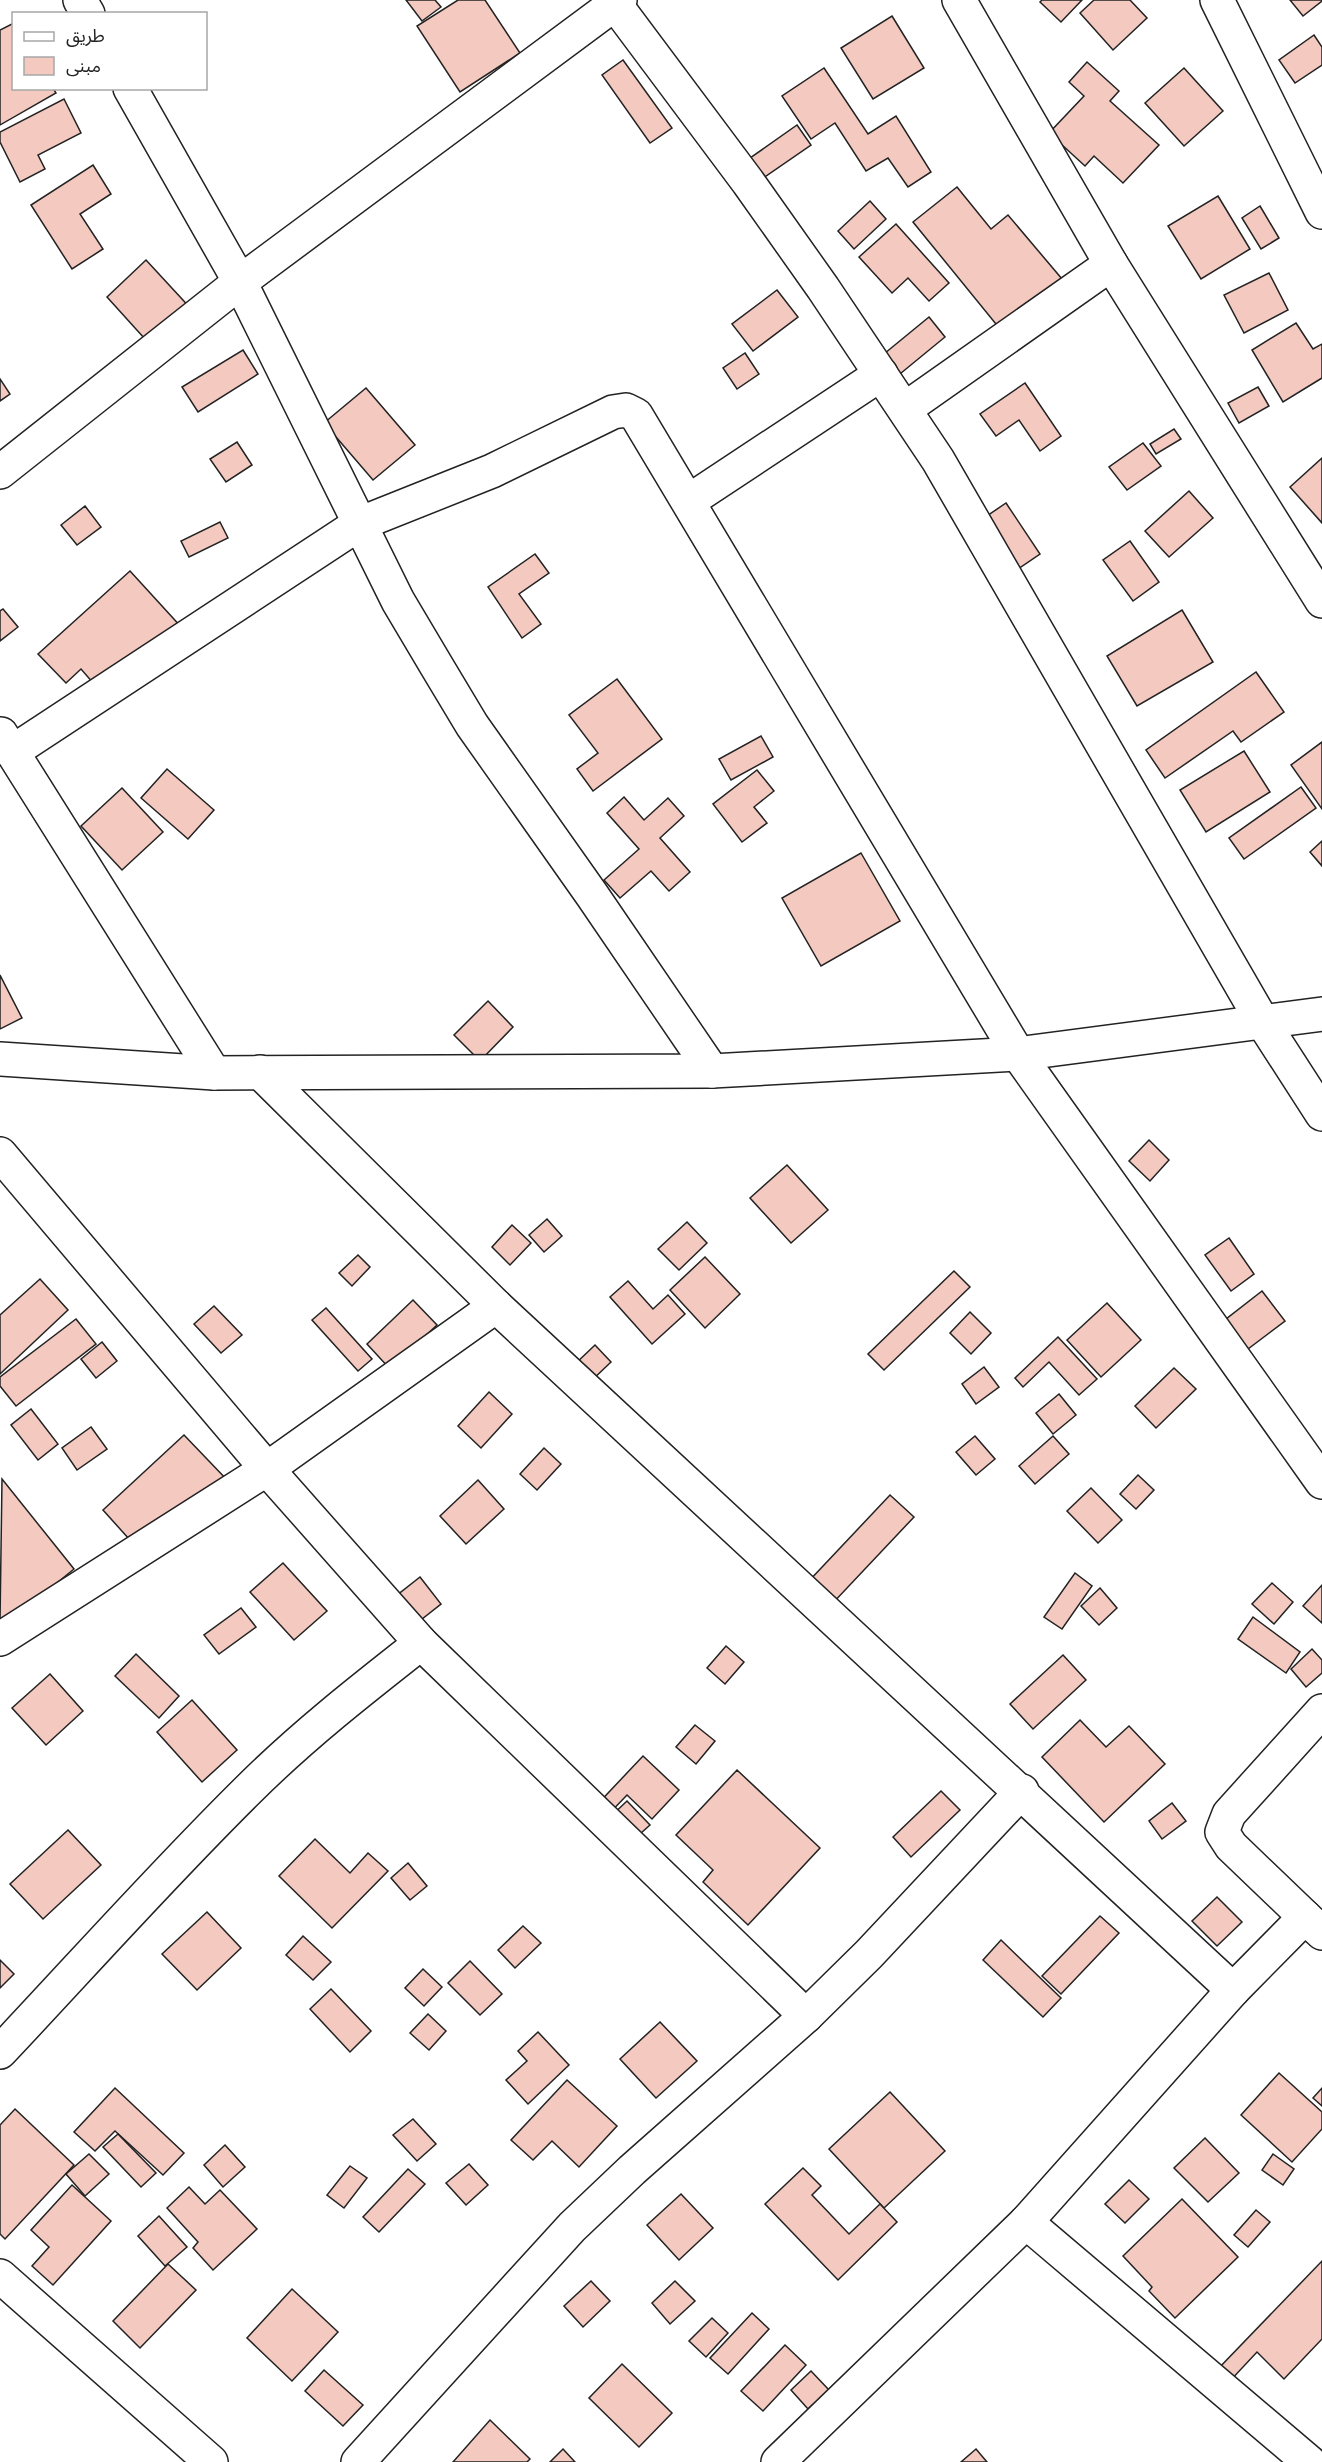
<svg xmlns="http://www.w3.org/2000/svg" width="1322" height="2462" viewBox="0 0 1322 2462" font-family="Karla,'Noto Sans Arabic',sans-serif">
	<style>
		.building { fill: #f3c9c0; stroke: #222; stroke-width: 1.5 }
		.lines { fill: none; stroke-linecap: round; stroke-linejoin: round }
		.minor-casing { stroke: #222; stroke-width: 36 }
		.minor { stroke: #fff; stroke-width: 33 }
	</style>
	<rect width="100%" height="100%" fill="#fff"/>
	<!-- building -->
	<g class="building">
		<polygon points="406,0 435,0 441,7 422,21"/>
		<polygon points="458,0 485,0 520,53 460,92 417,26"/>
		<polygon points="1042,0 1082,0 1061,22 1040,2"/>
		<polygon points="1094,0 1130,0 1147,18 1113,50 1080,13"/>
		<polygon points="1290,0 1322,0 1322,1 1303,16"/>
		<polygon points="892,16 924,68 873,99 841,48"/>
		<polygon points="14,23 14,88 53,88 56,93 0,125 0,30"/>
		<polygon points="1314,35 1322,47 1322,65 1295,83 1279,60"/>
		<polygon points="623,60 672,128 650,143 602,75"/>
		<polygon points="1087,62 1119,91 1110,101 1159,145 1123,183 1094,156 1085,166 1049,133 1084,96 1069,82"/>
		<polygon points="824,68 868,134 896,116 931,172 908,187 888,158 866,171 835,123 811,139 782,96"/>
		<polygon points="1184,68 1223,111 1184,146 1145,103"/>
		<polygon points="64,99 81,133 38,155 45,169 20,182 0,142 0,132"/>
		<polygon points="797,125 811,145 756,183 743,163"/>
		<polygon points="93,165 111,194 80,214 103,249 72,269 31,205"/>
		<polygon points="957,187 991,229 1008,215 1062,279 1000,329 913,222"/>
		<polygon points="1218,196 1250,249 1201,279 1168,226"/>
		<polygon points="870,201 886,219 854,249 838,231"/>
		<polygon points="1260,206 1279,238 1261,249 1242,218"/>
		<polygon points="896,224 949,283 929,301 908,278 892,293 859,257"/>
		<polygon points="146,260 194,312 154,349 107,297"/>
		<polygon points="1269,273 1288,310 1244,333 1224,295"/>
		<polygon points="777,290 798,317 753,351 732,324"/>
		<polygon points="929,317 945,337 895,378 879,358"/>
		<polygon points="1296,323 1313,349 1322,344 1322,378 1283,402 1252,350"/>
		<polygon points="243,350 258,374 198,412 182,387"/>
		<polygon points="745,353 759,374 737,389 723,368"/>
		<polygon points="0,379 10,394 0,401"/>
		<polygon points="1025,383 1061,436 1040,451 1019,420 996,436 980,414"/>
		<polygon points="1258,387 1269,406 1239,423 1228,403"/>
		<polygon points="366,388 415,445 373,480 324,423"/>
		<polygon points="1174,429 1181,439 1156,454 1150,444"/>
		<polygon points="237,442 252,465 226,482 210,459"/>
		<polygon points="1143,443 1161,466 1127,490 1109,467"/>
		<polygon points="1322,458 1322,523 1290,487"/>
		<polygon points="1189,491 1213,518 1169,557 1145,531"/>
		<polygon points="1006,503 1040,554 1015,571 981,520"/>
		<polygon points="85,506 101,527 77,545 61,525"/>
		<polygon points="220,522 228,538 189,557 181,541"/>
		<polygon points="1130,541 1159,582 1133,601 1103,560"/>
		<polygon points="535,554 549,573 519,594 541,624 522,638 488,587"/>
		<polygon points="130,571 183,629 107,699 81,669 66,683 38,654"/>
		<polygon points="3,609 18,627 0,641 0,611"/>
		<polygon points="1182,610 1213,662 1137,706 1107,656"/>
		<polygon points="1256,672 1284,712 1241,742 1233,731 1165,778 1146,750"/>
		<polygon points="617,679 662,739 593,791 577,769 598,753 569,715"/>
		<polygon points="761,736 773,757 731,780 719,759"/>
		<polygon points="1322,742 1322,809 1291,765"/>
		<polygon points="1244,751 1270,792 1206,832 1180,790"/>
		<polygon points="167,769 214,810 188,839 141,798"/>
		<polygon points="757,770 774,791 754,807 767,823 742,842 713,804"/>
		<polygon points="1301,787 1316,808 1244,859 1229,838"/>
		<polygon points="122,788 163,832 122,870 81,826"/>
		<polygon points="624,797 644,820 668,798 684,816 660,838 690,872 669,891 651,871 620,898 604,880 639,849 607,813"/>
		<polygon points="1322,841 1322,866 1310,852"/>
		<polygon points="861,853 900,921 821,966 782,898"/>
		<polygon points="0,975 22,1018 0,1029"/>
		<polygon points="488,1001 513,1027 480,1061 454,1035"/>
		<polygon points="1149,1140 1169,1160 1150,1181 1129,1161"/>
		<polygon points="787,1165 828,1210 791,1243 750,1198"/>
		<polygon points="547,1219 562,1236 544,1252 529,1235"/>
		<polygon points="687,1222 707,1243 679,1270 658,1249"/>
		<polygon points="512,1225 531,1243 510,1265 492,1247"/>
		<polygon points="1229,1238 1254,1274 1231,1291 1205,1255"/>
		<polygon points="358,1255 370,1267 352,1286 339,1273"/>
		<polygon points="705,1257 740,1294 705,1328 670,1290"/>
		<polygon points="954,1271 970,1287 884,1370 868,1354"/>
		<polygon points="40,1279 68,1310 0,1374 0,1315"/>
		<polygon points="628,1281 653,1309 668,1295 685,1314 652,1344 610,1297"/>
		<polygon points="1262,1291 1285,1321 1244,1352 1221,1323"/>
		<polygon points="413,1300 437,1325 390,1369 367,1344"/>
		<polygon points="1107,1303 1141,1340 1101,1377 1067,1340"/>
		<polygon points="214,1306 242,1335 221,1353 194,1324"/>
		<polygon points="326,1308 372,1359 358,1371 312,1320"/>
		<polygon points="970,1312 991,1333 971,1354 950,1333"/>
		<polygon points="76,1319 96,1344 16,1406 0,1386 0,1377"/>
		<polygon points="1058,1337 1097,1379 1079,1395 1049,1362 1023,1387 1015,1378"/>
		<polygon points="102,1342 117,1361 96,1378 81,1359"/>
		<polygon points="595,1345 611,1362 589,1383 573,1366"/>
		<polygon points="984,1367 999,1387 976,1404 962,1384"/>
		<polygon points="1174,1368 1196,1389 1156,1428 1135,1406"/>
		<polygon points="489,1392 512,1414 481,1448 458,1426"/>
		<polygon points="1059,1394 1076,1415 1053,1434 1036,1413"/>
		<polygon points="31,1409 58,1444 38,1460 11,1425"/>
		<polygon points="91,1427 107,1449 77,1470 62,1448"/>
		<polygon points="184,1435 229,1482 147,1559 103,1510"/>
		<polygon points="975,1436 995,1459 976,1475 956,1452"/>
		<polygon points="1053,1436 1069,1454 1035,1484 1019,1466"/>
		<polygon points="544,1448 561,1464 537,1490 520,1474"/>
		<polygon points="1138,1475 1154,1490 1136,1509 1120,1494"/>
		<polygon points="2,1479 74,1569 4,1626 0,1622"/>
		<polygon points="478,1480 504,1509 466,1544 440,1516"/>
		<polygon points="1091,1488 1122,1520 1098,1543 1067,1511"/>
		<polygon points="890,1495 914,1517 831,1605 808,1582"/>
		<polygon points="283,1563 327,1611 294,1640 250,1592"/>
		<polygon points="1075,1573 1092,1586 1062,1629 1044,1617"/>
		<polygon points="420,1577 441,1604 417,1623 396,1596"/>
		<polygon points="1272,1583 1293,1602 1274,1624 1252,1604"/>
		<polygon points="1322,1585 1322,1623 1303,1606"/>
		<polygon points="1100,1588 1117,1608 1099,1625 1081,1606"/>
		<polygon points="241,1608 256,1627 219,1654 204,1635"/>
		<polygon points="1253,1617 1300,1652 1286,1673 1238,1639"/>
		<polygon points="726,1646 744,1662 725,1684 707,1668"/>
		<polygon points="1312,1649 1322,1660 1322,1673 1306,1687 1291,1669"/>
		<polygon points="136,1654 179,1696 159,1718 115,1676"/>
		<polygon points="1063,1655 1086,1680 1033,1729 1010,1704"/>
		<polygon points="50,1674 83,1711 46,1745 12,1708"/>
		<polygon points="192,1700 237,1750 202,1782 157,1732"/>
		<polygon points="1080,1720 1106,1747 1129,1726 1165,1764 1104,1822 1042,1757"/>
		<polygon points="695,1725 715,1741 696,1764 676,1747"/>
		<polygon points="643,1756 679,1790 652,1819 627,1795 604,1819 593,1809"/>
		<polygon points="737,1770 820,1848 748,1925 703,1882 713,1870 676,1835"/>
		<polygon points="941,1791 960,1810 911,1857 893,1837"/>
		<polygon points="627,1801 650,1825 631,1842 609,1818"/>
		<polygon points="1172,1803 1186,1821 1162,1839 1149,1821"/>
		<polygon points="68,1830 101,1865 43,1919 10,1884"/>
		<polygon points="315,1839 350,1873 368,1853 388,1871 332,1928 279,1876"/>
		<polygon points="408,1863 427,1886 410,1900 391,1878"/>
		<polygon points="1217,1897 1242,1922 1217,1946 1192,1921"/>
		<polygon points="207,1912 241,1948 197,1990 162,1954"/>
		<polygon points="1100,1916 1119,1933 1061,1994 1042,1976"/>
		<polygon points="523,1926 541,1943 515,1968 498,1950"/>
		<polygon points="303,1936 331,1962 313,1980 286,1955"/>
		<polygon points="1001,1940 1061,1998 1043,2017 983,1960"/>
		<polygon points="0,1960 14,1974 0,1988"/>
		<polygon points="470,1961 502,1994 480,2015 448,1983"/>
		<polygon points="423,1969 442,1987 424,2006 405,1988"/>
		<polygon points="331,1989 371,2031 350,2052 310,2009"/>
		<polygon points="428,2014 446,2031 429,2050 410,2033"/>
		<polygon points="660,2022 697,2061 656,2098 620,2059"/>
		<polygon points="538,2032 569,2065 528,2104 506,2080 527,2061 518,2051"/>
		<polygon points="1279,2073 1322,2112 1322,2129 1292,2162 1241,2115"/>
		<polygon points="567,2080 617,2126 579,2167 552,2141 533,2160 511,2140"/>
		<polygon points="115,2088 184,2153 163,2175 115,2131 95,2151 74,2132"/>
		<polygon points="1322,2088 1322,2106 1313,2098"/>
		<polygon points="890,2092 945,2151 884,2208 829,2149"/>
		<polygon points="15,2109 74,2165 5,2239 0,2234 0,2125"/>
		<polygon points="413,2119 436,2144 417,2161 393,2135"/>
		<polygon points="118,2134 156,2173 141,2187 103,2147"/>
		<polygon points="1205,2138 1239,2173 1208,2202 1174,2168"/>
		<polygon points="225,2145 245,2167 223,2187 204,2165"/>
		<polygon points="89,2154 109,2174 85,2196 66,2174"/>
		<polygon points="1273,2154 1294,2169 1283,2185 1262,2170"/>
		<polygon points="469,2164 488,2185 466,2205 446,2183"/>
		<polygon points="350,2166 367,2178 344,2208 327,2195"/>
		<polygon points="803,2168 821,2186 812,2195 849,2234 880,2204 897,2222 838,2280 765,2204"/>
		<polygon points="408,2169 425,2184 379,2232 363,2217"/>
		<polygon points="1129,2180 1149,2199 1125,2223 1105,2204"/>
		<polygon points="72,2185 111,2221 53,2285 32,2266 49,2247 31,2230"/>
		<polygon points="189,2187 205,2204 220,2190 257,2229 213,2270 193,2248 198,2242 167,2208"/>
		<polygon points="681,2194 713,2228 679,2260 647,2225"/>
		<polygon points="1182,2199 1238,2257 1175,2318 1149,2291 1152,2287 1123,2256"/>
		<polygon points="1256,2210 1270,2222 1248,2247 1234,2235"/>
		<polygon points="159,2216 187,2247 165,2266 138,2236"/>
		<polygon points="1322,2261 1322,2339 1284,2379 1257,2352 1229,2382 1217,2370"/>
		<polygon points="168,2264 196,2290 140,2348 113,2321"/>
		<polygon points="591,2281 610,2301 583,2327 564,2306"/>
		<polygon points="675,2281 695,2301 670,2324 652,2303"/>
		<polygon points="292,2289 338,2332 292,2381 247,2338"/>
		<polygon points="752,2313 769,2329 728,2374 710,2358"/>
		<polygon points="712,2318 728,2333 706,2357 689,2341"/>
		<polygon points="785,2345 806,2365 763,2411 741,2391"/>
		<polygon points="622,2364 672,2413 639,2447 589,2398"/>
		<polygon points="324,2370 363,2405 343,2426 305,2391"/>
		<polygon points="811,2371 829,2390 808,2409 791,2390"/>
		<polygon points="490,2420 530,2459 527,2462 453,2462"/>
		<polygon points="563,2449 575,2462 550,2462"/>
		<polygon points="976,2449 987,2462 961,2462"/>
	</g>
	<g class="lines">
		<defs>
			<g id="minor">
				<polyline points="80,0 88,14"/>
				<polyline points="959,0 1111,264 1322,601"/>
				<polyline points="1217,0 1322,212"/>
				<polyline points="615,4 748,182 823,288 938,460 1262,1021 1322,1114"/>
				<polyline points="130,88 240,282 398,601 436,665 472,725 592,895 712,1071"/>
				<polyline points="905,409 1111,264"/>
				<polyline points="0,472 240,282 620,0"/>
				<polyline points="689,501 881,374"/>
				<polyline points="1,734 214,1073"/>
				<polyline points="12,752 359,524 492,471 613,412 626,410 636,415 1018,1054 1322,1482"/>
				<polyline points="0,1059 214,1073 712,1071 1018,1054 1322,1014"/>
				<polyline points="260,1072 496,1306 1233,1990"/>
				<polyline points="0,1154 267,1469 421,1643 806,2016 632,2170 572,2227 358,2462"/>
				<polyline points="0,1639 267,1469 496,1306"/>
				<polyline points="1305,1917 1231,1846 1222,1832 1229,1814 1322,1711"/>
				<polyline points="806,2016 869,1954 1022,1791"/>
				<path d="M0 2052C82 1965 162 1875 247 1791 301 1737 361 1690 421 1643"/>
				<polyline points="1026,2222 1309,2462"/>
				<polyline points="0,2276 211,2462"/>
				<polyline points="778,2462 1026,2222 1233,1990 1305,1917 1322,1933"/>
			</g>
		</defs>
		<!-- minor casing -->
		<use href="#minor" class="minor-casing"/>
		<!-- minor -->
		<use href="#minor" class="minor"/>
	</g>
	<!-- legend -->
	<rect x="12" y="12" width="195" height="78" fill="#ffffff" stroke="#a7a7a7" stroke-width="1.5"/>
	<rect x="24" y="32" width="30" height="9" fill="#ffffff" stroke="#a7a7a7" stroke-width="1.5"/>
	<text x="66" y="42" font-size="18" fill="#222222">طريق</text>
	<rect x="24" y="57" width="30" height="18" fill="#f3c9c0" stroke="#a7a7a7" stroke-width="1.5"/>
	<text x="66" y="72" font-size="18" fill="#222222">مبنى</text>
</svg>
